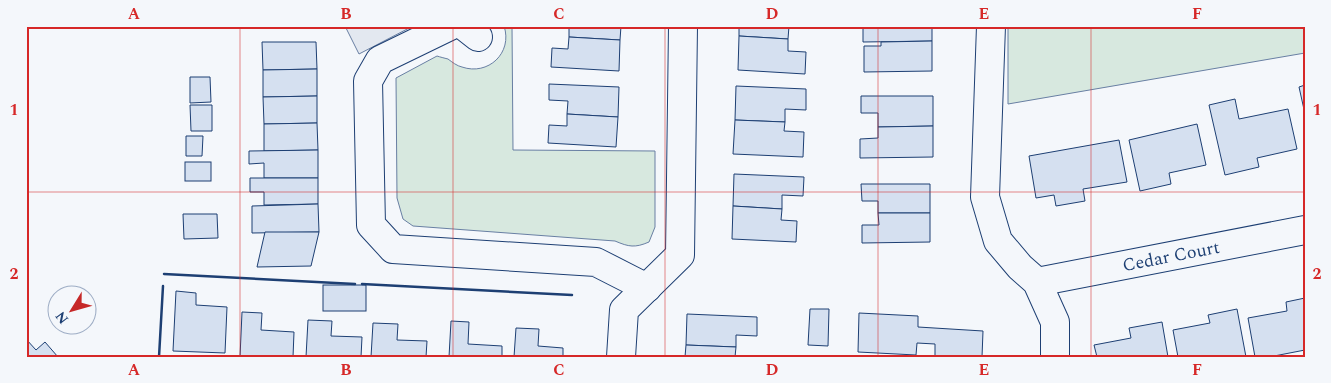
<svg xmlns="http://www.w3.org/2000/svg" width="1331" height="383" viewBox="0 0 1331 383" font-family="Spectral,serif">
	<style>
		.green { fill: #d7e8df; stroke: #687fa3 }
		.parking { fill: #e3e8f0; stroke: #687fa3 }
		.building { fill: #d5e0f0; stroke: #1d3f73 }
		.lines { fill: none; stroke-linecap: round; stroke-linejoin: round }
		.minor-casing { stroke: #1d3f73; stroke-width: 30 }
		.minor { stroke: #f4f7fb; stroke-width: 28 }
		.wall { stroke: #1d3f73; stroke-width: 2.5 }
		.grid { fill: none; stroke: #d62828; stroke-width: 1; stroke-opacity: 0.55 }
		.labels { text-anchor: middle; stroke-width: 4; stroke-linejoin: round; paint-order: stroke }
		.street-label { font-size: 18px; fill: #1d3f73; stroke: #f4f7fb }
		.neatline { fill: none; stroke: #d62828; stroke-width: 2 }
		.grid-label { font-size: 16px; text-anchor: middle; font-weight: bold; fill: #d62828 }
	</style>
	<rect width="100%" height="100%" fill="#f4f7fb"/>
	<!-- green -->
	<g class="green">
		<path d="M504 26H512L513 150 655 151V227L649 242C635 248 629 247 615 241L413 226 403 219 397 198 396 78 437 56C440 57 444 58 448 59 452 62 457 66 462 67 488 76 513 53 504 26Z"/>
		<polygon points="1008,26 1305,26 1305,53 1008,104"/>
	</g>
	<!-- parking -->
	<polygon class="parking" points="350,26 413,26 359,54 346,28"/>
	<!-- building -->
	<g class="building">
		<polygon points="569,26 621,26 620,40 569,37"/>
		<polygon points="739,26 789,26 788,39 739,36"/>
		<polygon points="863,26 932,26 932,41 863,42"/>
		<polygon points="739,36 788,39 788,51 806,52 805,74 738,70"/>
		<polygon points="569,37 620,40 619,71 551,67 552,48 568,49"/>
		<polygon points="932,41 932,71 864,72 864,46 881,46 881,42"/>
		<polygon points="262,42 316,42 317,69 263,70"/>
		<polygon points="317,69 317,96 263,97 263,70"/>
		<polygon points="190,77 210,77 211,102 190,103"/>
		<polygon points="549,84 619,87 618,117 567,114 568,101 549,100"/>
		<polygon points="1305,85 1305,114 1299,87"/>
		<polygon points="736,86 806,89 806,110 785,109 785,122 735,120"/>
		<polygon points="317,96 317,123 264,124 263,97"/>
		<polygon points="861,96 933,96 933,126 878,127 878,113 861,113"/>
		<polygon points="1235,99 1239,119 1288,109 1297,149 1257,158 1259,167 1225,175 1209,105"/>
		<polygon points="190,105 212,105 212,131 191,131"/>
		<polygon points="567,114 618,117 616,147 548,143 549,125 567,126"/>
		<polygon points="735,120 785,122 784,131 804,132 803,157 733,154"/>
		<polygon points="317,123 318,150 264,151 264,124"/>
		<polygon points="1197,124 1206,165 1169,173 1171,184 1140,191 1129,140"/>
		<polygon points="933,126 933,157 860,158 860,139 878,138 878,127"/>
		<polygon points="186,136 203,136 202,156 186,156"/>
		<polygon points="1119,140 1127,182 1083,189 1085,201 1056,206 1054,195 1036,198 1029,156"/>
		<polygon points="318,150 318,178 264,178 264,163 249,164 249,151"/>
		<rect x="185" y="162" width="26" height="19"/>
		<polygon points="734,174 804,177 803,196 782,195 782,209 733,206"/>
		<polygon points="250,178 318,178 318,204 264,205 264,192 250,192"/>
		<polygon points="861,184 930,184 930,213 878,213 878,201 862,201"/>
		<polygon points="318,204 319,232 252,233 252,206"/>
		<polygon points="733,206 782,209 781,220 797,221 796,242 732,239"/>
		<polygon points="878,213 930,213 930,242 862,243 862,225 879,225"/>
		<polygon points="183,214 217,214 218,238 184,239"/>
		<polygon points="265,232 319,232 311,266 257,267"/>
		<rect x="323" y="285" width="43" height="26"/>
		<polygon points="176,291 196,293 196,305 227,307 225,353 173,351"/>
		<polygon points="1305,298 1305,350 1269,357 1255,357 1248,318 1287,311 1286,302"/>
		<polygon points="810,309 829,309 828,346 808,345"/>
		<polygon points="1237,309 1246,357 1178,357 1173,330 1210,323 1208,315"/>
		<polygon points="242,312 262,313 261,330 294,332 293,357 240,357"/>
		<polygon points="859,313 918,316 918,327 983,331 982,357 935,357 935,344 917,343 916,355 858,352"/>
		<polygon points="687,314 757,317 757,336 736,335 736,347 686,345"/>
		<polygon points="308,320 332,321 331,336 362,337 361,357 306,357"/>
		<polygon points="451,321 469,322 468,344 502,346 502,357 449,357"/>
		<polygon points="1162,322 1168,357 1097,357 1094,345 1131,338 1129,328"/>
		<polygon points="373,323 398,324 397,340 427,341 426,357 371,357"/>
		<polygon points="516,328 539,329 538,346 563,348 563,357 514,357"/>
		<polygon points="26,339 36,350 45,342 58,357 26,357"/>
		<polygon points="686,345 736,347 735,357 685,357"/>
	</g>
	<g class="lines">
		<defs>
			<g id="minor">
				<polyline points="450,26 380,60 368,81 371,225 393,249 596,262 647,288"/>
				<polyline points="464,26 478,37"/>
				<polyline points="991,26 985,197 998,241 1020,267 1037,282 1055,322 1055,357"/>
				<polyline points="1037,282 1305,230"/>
				<polyline points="621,357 624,310 680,255 683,26"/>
			</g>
		</defs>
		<!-- minor casing -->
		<use href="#minor" class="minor-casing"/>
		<!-- minor -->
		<use href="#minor" class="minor"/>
		<!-- wall -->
		<g class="wall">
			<polyline points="164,274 355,284"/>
			<polyline points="362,284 572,295"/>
			<polyline points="159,357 163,286"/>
		</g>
	</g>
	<!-- grid -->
	<path class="grid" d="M240 26V357M453 26V357M665 26V357M878 26V357M1091 26V357M26 192H1305"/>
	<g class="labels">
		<!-- street labels -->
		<g class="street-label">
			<text transform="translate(1171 256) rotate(-11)" y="6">Cedar Court</text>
		</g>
	</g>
	<!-- border -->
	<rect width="1331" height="383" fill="none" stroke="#f4f7fb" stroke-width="55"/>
	<!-- north arrow -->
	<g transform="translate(72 310) rotate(233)"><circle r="24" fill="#f4f7fb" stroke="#9eadc5"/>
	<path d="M0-4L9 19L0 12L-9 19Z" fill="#c62828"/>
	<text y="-8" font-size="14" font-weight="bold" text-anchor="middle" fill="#1d3f73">N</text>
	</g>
	<rect x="28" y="28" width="1276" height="328" class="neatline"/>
	<g class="grid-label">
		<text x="134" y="19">A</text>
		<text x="346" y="19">B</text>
		<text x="559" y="19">C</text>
		<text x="772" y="19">D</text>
		<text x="984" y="19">E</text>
		<text x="1197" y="19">F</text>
		<text x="14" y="115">1</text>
		<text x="1317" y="115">1</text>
		<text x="14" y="279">2</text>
		<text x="1317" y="279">2</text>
		<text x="134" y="375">A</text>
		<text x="346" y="375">B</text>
		<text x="559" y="375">C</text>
		<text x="772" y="375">D</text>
		<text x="984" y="375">E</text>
		<text x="1197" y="375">F</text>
	</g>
</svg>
